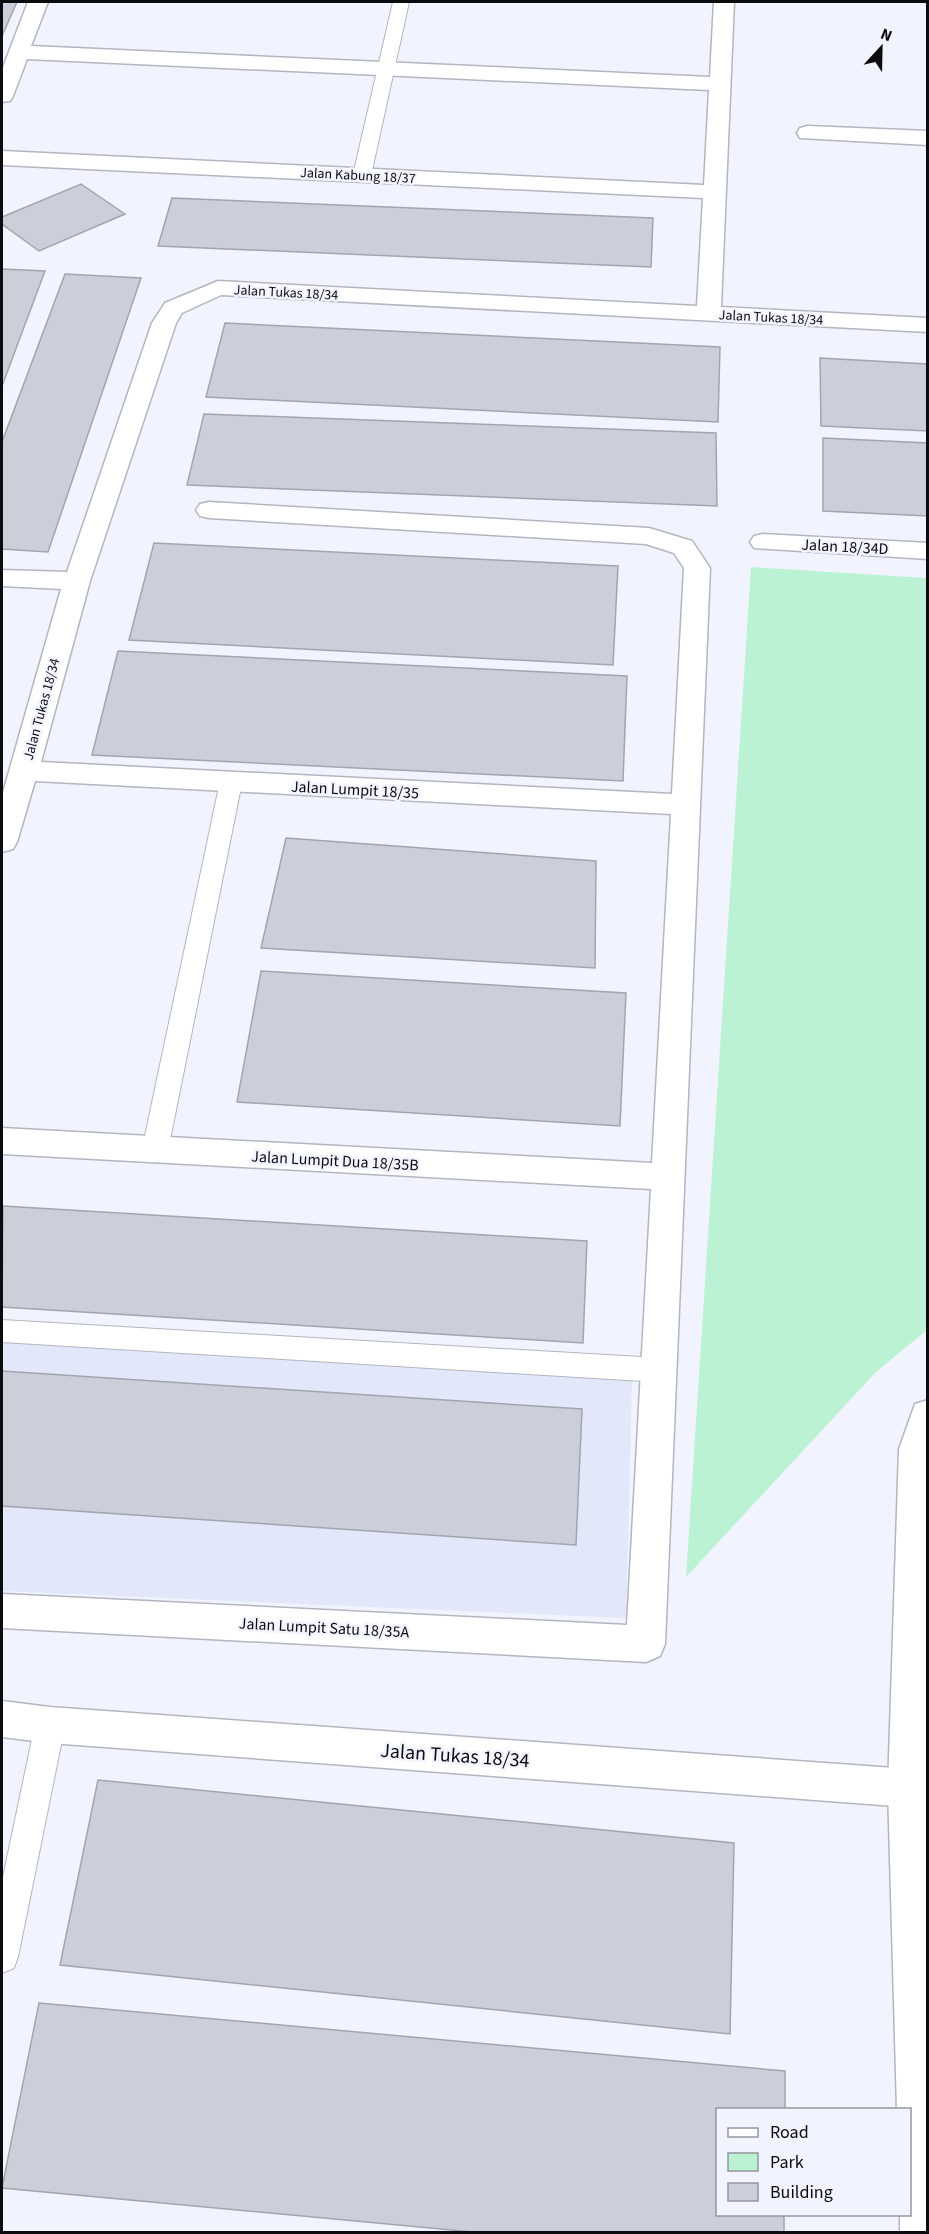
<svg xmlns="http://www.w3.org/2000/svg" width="929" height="2234" viewBox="0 0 929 2234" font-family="'Source Sans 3',sans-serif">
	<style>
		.built { fill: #e2e8fa }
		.green { fill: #bbf2d3 }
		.building { fill: #cccfda; stroke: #a2a5af; stroke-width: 1.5 }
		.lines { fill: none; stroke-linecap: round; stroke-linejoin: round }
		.service-casing { stroke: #b3b6c0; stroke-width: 2 }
		.minor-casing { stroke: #b3b6c0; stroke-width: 3 }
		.tertiary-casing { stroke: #b3b6c0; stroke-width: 3 }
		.service { fill: #fff; fill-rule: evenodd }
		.minor { fill: #fff; fill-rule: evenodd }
		.tertiary { fill: #fff; fill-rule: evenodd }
		.labels { text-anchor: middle; stroke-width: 5; stroke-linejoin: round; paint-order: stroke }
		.far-street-label { font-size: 14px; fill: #0b0c0f; stroke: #f1f4ff }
		.street-label { font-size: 16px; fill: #0b0c0f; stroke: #f1f4ff }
		.near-street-label { font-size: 20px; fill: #0b0c0f; stroke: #f1f4ff }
	</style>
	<rect width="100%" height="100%" fill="#f1f4ff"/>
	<!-- built -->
	<polygon class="built" points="2,1342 632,1379 626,1618 2,1591"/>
	<!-- green -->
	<polygon class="green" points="751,567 927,578 927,1330 876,1372 686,1577"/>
	<!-- building -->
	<g class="building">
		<polygon points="2,2 17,2 2,36"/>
		<polygon points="81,184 125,214 39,251 2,224 2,217"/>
		<polygon points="172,198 653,218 651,267 158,246"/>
		<polygon points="2,269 45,271 2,386"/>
		<polygon points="65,274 141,278 48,552 2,549 2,442"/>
		<polygon points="225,323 720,347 718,422 206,397"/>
		<polygon points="820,358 928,364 928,431 821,426"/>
		<polygon points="204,414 716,433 717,506 187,485"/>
		<polygon points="823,438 928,443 928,516 823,511"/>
		<polygon points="154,543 618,566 613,665 129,640"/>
		<polygon points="118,651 627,676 623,781 92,755"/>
		<polygon points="286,838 596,861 595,968 261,948"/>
		<polygon points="261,971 626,993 620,1126 237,1102"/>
		<polygon points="3,1206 587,1241 583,1343 2,1307"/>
		<polygon points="2,1371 582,1409 576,1545 2,1506"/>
		<polygon points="98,1780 734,1843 730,2034 60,1965"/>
		<polygon points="39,2003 785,2071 785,2110 718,2110 718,2214 784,2214 784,2232 473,2232 2,2188"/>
	</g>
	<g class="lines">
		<defs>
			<g id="service">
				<polygon points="393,2 409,2 371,175 368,179 356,179 353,175"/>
				<polygon points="231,774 239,777 242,782 168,1150 164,1157 155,1160 146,1157 142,1150 220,782 223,777"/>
				<polygon points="2,1320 659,1358 669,1362 673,1370 669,1378 659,1382 2,1342"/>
				<polygon points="50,1711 61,1715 65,1725 18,1957 14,1968 2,1973 2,1882 35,1725 39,1715"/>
			</g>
			<g id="minor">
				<polygon points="28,2 48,2 31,46 710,77 714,2 734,2 721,307 928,318 928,332 221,295 182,313 176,323 90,581 41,762 672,794 684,568 674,553 646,544 209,518 200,516 196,510 200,504 209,502 649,528 692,541 710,568 665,1644 660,1656 646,1662 2,1628 2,1594 627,1625 651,1189 2,1154 2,1128 652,1163 671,814 35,781 17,842 13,849 2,852 2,796 61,589 2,586 2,570 67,572 152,323 165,303 218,281 697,306 703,198 2,165 2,151 704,185 709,90 27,59 13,96 10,101 2,102 2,70"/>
				<polygon points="808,126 928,131 928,145 800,138 797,133 800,128"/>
				<polygon points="763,534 928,543 928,559 754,548 750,542 754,536"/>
				<polygon points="2,1701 50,1707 908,1769 922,1774 928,1790 922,1802 908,1807 50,1743 2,1737"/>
			</g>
			<polygon id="tertiary" points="928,1400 928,2232 900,2232 900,2214 910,2214 910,2110 897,2110 888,1788 899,1449 915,1404"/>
		</defs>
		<!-- service casing -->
		<use href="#service" class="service-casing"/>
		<!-- minor casing -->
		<use href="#minor" class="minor-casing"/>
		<!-- tertiary casing -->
		<use href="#tertiary" class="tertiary-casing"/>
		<!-- service -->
		<use href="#service" class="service"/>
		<!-- minor -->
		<use href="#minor" class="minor"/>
		<!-- tertiary -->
		<use href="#tertiary" class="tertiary"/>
	</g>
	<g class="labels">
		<!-- far-street labels -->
		<g class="far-street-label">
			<text transform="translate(358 175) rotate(3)" y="5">Jalan Kabung 18/37</text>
			<text transform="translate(286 292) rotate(3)" y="5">Jalan Tukas 18/34</text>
			<text transform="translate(771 317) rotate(3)" y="5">Jalan Tukas 18/34</text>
			<text transform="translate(41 709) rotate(-75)" y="5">Jalan Tukas 18/34</text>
		</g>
		<!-- street labels -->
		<g class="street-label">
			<text transform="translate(845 546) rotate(3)" y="6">Jalan 18/34D</text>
			<text transform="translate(355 789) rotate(3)" y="6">Jalan Lumpit 18/35</text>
			<text transform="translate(335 1160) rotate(3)" y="6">Jalan Lumpit Dua 18/35B</text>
			<text transform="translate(324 1627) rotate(3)" y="6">Jalan Lumpit Satu 18/35A</text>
		</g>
		<!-- near-street labels -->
		<g class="near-street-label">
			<text transform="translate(455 1755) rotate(4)" y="7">Jalan Tukas 18/34</text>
		</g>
	</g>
	<!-- border -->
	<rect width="929" height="2234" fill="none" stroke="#0b0c0f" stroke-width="6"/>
	<!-- legend -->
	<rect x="716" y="2108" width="195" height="108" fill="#f1f4ff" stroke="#95979f" stroke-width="1.5"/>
	<rect x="728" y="2128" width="30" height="9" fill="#ffffff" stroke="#95979f" stroke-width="1.5"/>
	<text x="770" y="2138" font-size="18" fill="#0b0c0f">Road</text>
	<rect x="728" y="2153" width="30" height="18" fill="#bbf2d3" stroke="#95979f" stroke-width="1.5"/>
	<text x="770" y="2168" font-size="18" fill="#0b0c0f">Park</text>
	<rect x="728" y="2183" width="30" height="18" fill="#cccfda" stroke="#95979f" stroke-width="1.5"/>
	<text x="770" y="2198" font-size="18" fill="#0b0c0f">Building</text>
	<!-- north arrow -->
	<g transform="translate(881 48) rotate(22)" stroke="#f1f4ff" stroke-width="4.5" paint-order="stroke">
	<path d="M0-4.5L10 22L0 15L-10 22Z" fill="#0b0c0f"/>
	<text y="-9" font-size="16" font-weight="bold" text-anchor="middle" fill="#0b0c0f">N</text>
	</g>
</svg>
